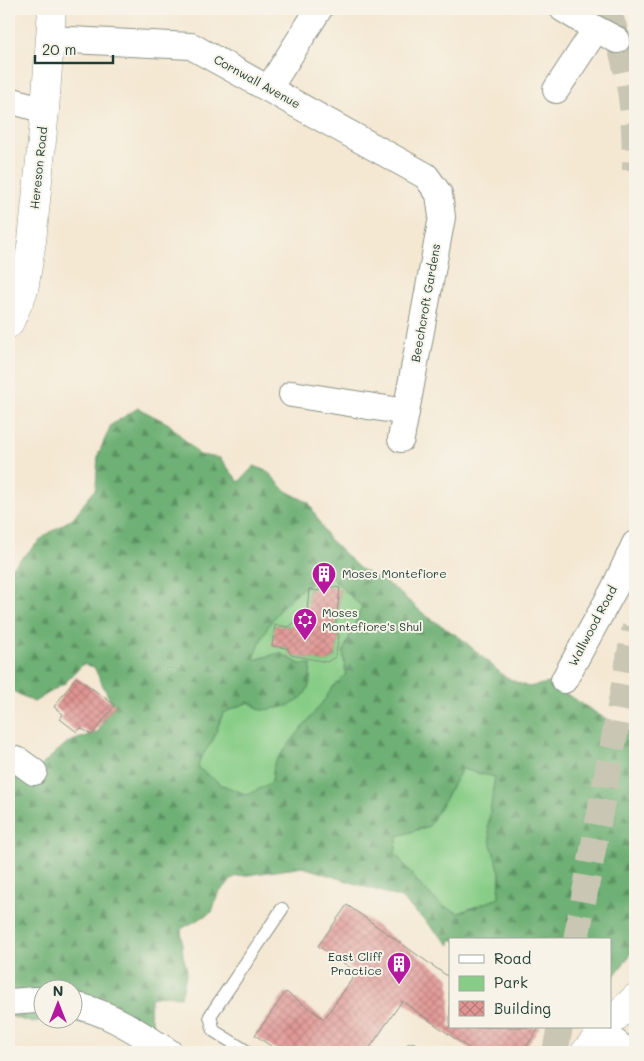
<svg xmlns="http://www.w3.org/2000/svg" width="644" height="1061" viewBox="0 0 644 1061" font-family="Mali,sans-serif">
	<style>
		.green { fill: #88cd87; stroke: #54855e; fill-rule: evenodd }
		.forest { fill: url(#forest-firs); stroke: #467654; fill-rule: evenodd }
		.building { fill: url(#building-cross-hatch) }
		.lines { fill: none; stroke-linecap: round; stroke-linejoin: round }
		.street-tunnel { stroke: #c9c6b3; stroke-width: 26; stroke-dasharray: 26 13; stroke-linecap: butt }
		.lane-casing { stroke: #8a9284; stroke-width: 14 }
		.street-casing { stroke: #8a9284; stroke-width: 28 }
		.secondary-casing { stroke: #8a9284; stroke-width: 29 }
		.primary-casing { stroke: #8a9284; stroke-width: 29 }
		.lane { stroke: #fff; stroke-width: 12 }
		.street { stroke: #fff; stroke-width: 26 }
		.secondary { stroke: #fff; stroke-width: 28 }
		.primary { stroke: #fff; stroke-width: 28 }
		.labels { text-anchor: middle; stroke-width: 4; stroke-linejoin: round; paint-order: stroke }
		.street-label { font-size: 12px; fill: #1f3d34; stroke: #f7f3e8 }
		.poi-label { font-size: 12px; fill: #1f3d34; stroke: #f7f3e8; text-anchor: start }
	</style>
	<defs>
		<pattern id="forest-firs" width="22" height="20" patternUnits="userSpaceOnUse" patternTransform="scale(1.25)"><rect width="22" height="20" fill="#6eb074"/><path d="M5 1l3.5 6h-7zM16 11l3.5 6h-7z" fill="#5a9060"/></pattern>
		<pattern id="building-cross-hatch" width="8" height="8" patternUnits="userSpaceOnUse" patternTransform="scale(1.25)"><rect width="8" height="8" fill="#e19593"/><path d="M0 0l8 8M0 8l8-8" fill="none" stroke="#b67b79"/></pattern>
	</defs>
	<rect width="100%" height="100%" fill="#f7f3e8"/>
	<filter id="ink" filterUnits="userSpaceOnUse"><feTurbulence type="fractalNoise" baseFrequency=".02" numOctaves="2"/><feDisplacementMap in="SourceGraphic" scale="10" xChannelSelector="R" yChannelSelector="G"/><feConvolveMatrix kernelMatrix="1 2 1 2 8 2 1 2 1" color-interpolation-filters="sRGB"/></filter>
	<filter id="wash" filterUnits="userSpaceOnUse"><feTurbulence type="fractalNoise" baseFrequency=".0096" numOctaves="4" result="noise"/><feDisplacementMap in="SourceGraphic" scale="20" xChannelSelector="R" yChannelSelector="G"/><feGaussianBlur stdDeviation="1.12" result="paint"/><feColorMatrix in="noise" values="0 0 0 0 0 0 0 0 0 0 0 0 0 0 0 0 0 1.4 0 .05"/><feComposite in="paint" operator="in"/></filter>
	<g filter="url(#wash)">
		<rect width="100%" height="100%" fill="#f4e8d3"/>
		<!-- green -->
		<g class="green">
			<path d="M329 575 362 607 343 652 346 674 332 688 325 699 275 763 272 782 248 795 222 785 197 768 200 759 213 740 223 713 249 702 261 710C279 708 300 707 308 688 311 682 310 672 311 665L300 664 280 653 253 660C267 620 288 590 329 575ZM320 585 340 589 338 610 317 608 318 601 308 599 309 589 319 591ZM275 626 333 627 339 636 335 657 327 662 291 655 287 648 273 646Z"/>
			<polygon points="462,769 495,777 493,788 491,845 500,872 499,898 458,913 441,905 421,886 395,853 398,836 429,826"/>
		</g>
		<!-- forest -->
		<path class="forest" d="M138 408 169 424 200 455 220 458 239 482 254 466 267 471 286 491 309 503 328 538 359 568 394 588 425 615 462 639 505 677 528 687 549 683 604 718 635 734V949L610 981V940H450V945L401 898 303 867 234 877 218 894 212 912 181 929 183 956 187 970 181 997 166 995 151 998 150 1016 158 1037 184 1052H155L104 1025 79 1023 67 1019 72 1018V988H42V1018L44 1019 33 1023 9 1016V768L27 784 45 762 67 743 99 731 111 702 94 667 83 664 65 683 34 702 9 689 10 665 9 662V570L46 535 73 518 96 488 98 455 111 425ZM329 575 362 607 343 652 346 674 332 688 325 699 274 763 272 782 248 795 222 785 198 768 200 759 213 740 223 713 249 702 261 710C279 708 300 707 308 688 311 682 310 672 311 664H300L280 653 254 660C266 620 290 589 329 575ZM462 769 495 777 488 826 491 845 500 872 499 898 458 913 441 905 421 886 395 853 398 836 429 826Z"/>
		<g id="blocks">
			<!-- building -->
			<g class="building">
				<polygon points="320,585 340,588 335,630 339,636 335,657 327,662 291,655 287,648 272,646 275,625 289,627 307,612 309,589 319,591"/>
				<polygon points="76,677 115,705 92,735 81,728 77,732 60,719 63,714 54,707"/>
				<polygon points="347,905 450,978 450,1027 540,1027 522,1052 474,1052 402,1001 367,1052 279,1052 255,1035 286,992 324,1019 357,972 318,946"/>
			</g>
		</g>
	</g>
	<g filter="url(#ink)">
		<use href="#blocks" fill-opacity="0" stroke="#8a9284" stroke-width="1"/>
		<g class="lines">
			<!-- street-tunnel -->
			<g class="street-tunnel">
				<path d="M607 9C630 66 635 109 635 170"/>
				<polyline points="576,940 635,627"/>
				<polyline points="555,1052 560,1027"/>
			</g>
			<defs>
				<g id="lane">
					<polyline points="248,1052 214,1031 210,1016 282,909"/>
					<polyline points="410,1052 412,1049"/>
				</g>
				<g id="street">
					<polyline points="563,9 596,29 617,40"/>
					<polyline points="50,39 191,46 426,176 439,194 442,217 401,439"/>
					<polyline points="269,88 319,9"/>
					<polyline points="556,90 596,29"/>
					<polyline points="9,100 45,110"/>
					<polyline points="292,394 406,412"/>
					<polyline points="564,680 614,589 635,544"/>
					<polyline points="9,758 19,761 34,772"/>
					<polyline points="9,1002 36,1000 42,1001"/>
					<path d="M72 1005C108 1011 139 1033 169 1052"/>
					<polyline points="602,1032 628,1052"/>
				</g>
				<g id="secondary">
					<polyline points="610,1023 635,998"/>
					<polyline points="585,1052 606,1027"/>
				</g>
				<polyline id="primary" points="9,324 24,290 32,241 45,110 52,9"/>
			</defs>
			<!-- lane casing -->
			<use href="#lane" class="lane-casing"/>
			<!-- street casing -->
			<use href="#street" class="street-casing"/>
			<!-- secondary casing -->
			<use href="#secondary" class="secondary-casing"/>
			<!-- primary casing -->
			<use href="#primary" class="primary-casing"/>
			<!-- lane -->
			<use href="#lane" class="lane"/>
			<!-- street -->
			<use href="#street" class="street"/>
			<!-- secondary -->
			<use href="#secondary" class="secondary"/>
			<!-- primary -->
			<use href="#primary" class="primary"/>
		</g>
	</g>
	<!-- icons -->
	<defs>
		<symbol id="building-pin" viewBox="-11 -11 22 30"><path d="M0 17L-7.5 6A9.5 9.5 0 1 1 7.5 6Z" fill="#b5179e" stroke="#f7f3e8"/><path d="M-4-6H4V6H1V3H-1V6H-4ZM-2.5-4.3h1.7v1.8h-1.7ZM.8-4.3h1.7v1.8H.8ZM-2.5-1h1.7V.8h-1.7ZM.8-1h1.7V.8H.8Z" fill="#fff"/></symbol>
		<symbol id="synagogue-pin" viewBox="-11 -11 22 30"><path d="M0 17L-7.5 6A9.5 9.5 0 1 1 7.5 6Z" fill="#b5179e" stroke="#f7f3e8"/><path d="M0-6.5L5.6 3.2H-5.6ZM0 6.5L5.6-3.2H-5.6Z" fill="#fff"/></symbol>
	</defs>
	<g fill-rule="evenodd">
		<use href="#building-pin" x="310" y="560" width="28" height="38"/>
		<use href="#synagogue-pin" x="291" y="606" width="28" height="38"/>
		<use href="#building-pin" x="385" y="950" width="28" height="38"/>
	</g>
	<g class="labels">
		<!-- street labels -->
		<g class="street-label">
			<text transform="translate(257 82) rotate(29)" y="4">Cornwall Avenue</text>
			<text transform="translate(39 168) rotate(-84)" y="4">Hereson Road</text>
			<text transform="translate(426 303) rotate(-80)" y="4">Beechcroft Gardens</text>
			<text transform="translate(593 626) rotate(-62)" y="4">Wallwood Road</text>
		</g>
		<!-- poi labels -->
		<g class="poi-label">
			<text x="342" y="578">Moses Montefiore</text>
			<text x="322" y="617">Moses<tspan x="322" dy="14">Montefiore's Shul</tspan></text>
			<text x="382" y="961" text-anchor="end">East Cliff<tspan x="382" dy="14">Practice</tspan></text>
		</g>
	</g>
	<!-- margin -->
	<rect width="644" height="1061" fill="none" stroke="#f7f3e8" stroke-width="30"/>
	<!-- legend -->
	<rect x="449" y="938" width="162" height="90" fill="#f7f3e8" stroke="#a1aaa0"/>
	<rect x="459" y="955" width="25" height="8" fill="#ffffff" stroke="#a1aaa0"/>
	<text x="494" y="964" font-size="15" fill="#1f3d34">Road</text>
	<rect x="459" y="976" width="25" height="15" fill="#88cd87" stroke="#a1aaa0"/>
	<text x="494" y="988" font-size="15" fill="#1f3d34">Park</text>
	<rect x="459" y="1001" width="25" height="15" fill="url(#building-cross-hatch)" stroke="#a1aaa0"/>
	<text x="494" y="1014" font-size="15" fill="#1f3d34">Building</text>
	<!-- north arrow -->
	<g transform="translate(58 1004)"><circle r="24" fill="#f7f3e8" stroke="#a1aaa0"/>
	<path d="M0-4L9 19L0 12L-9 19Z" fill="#b5179e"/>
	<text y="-8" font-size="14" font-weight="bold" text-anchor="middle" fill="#1f3d34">N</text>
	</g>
	<!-- scale -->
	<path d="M35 55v8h78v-8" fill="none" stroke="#1f3d34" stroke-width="2.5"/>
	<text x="42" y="55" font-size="15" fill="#1f3d34" stroke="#f7f3e8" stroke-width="4" paint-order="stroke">20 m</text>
</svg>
